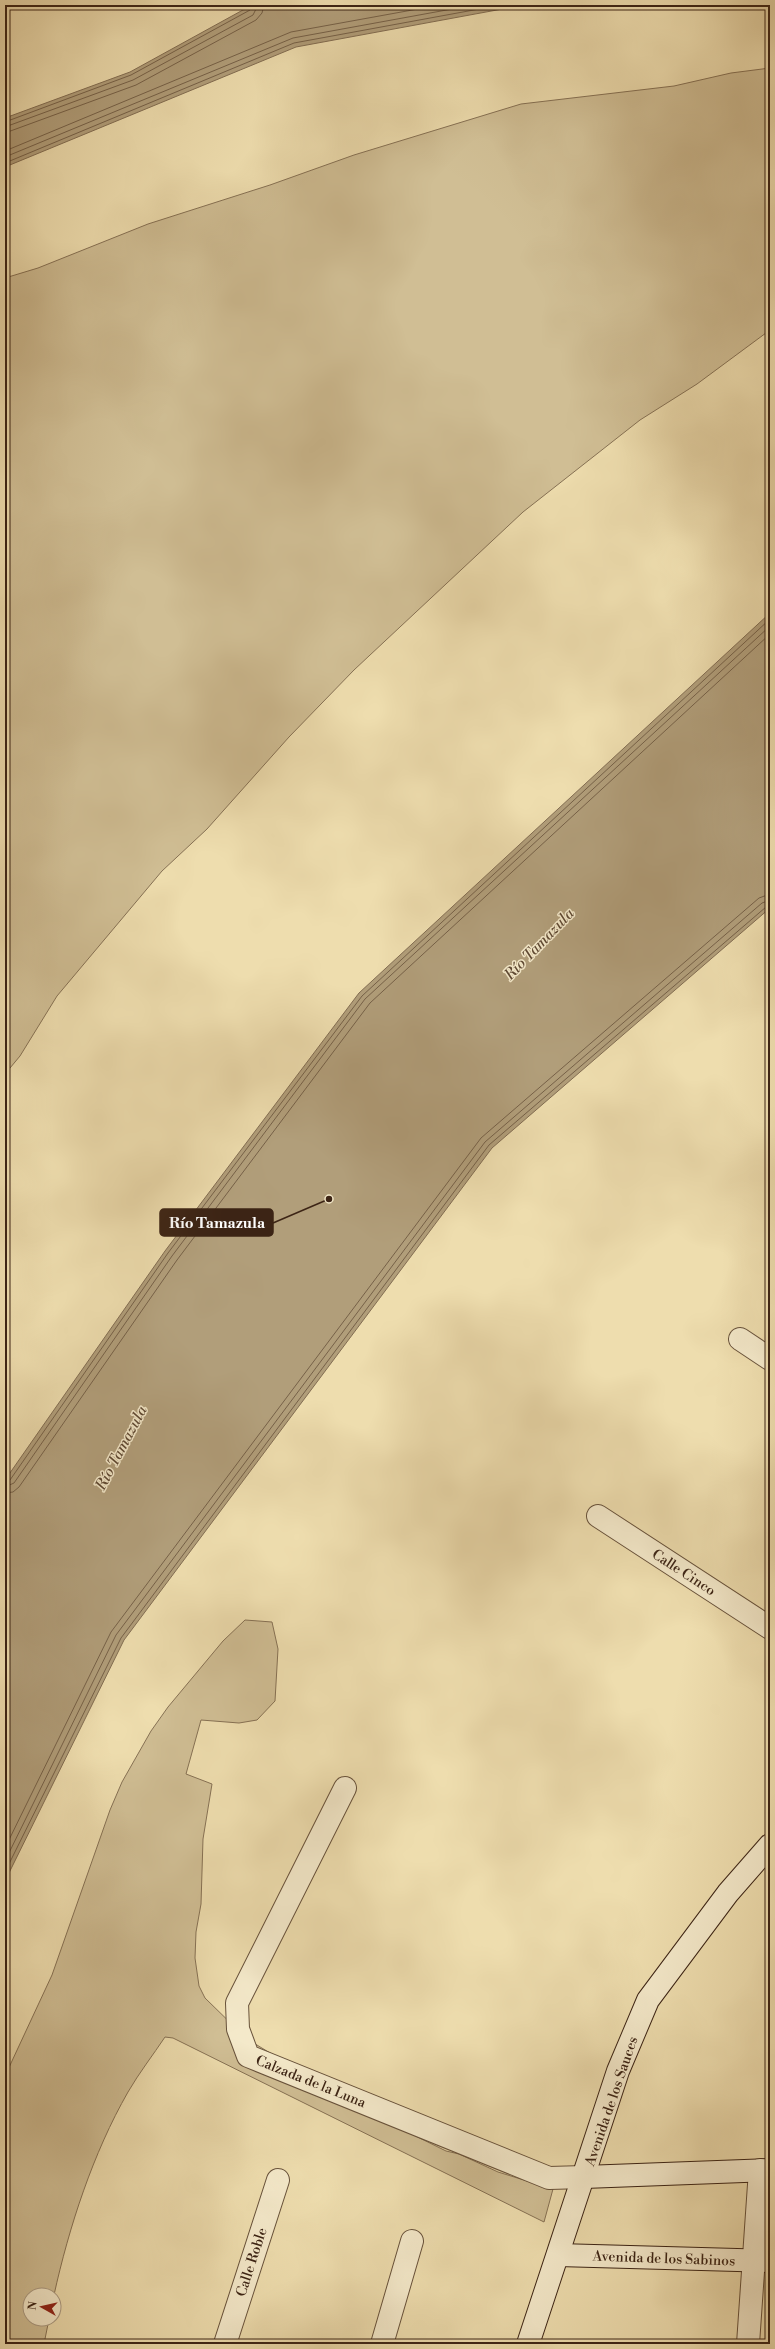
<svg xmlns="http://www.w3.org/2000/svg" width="775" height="2349" viewBox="0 0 775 2349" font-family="'Libre Bodoni',serif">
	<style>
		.green { fill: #d0be94; stroke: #867154 }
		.water { fill: #b19e7a; stroke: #826d52 }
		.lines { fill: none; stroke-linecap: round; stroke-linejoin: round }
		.shore { stroke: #766148; stroke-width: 1 }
		.street-casing { stroke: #68523b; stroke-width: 24 }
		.secondary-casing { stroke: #3c2415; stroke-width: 24 }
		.street { stroke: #f4e9ca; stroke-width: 22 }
		.secondary { stroke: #f4e9ca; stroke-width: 22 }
		.labels { text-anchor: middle; stroke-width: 3; stroke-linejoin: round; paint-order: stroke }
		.street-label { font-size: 14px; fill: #3c2415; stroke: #f4e9ca }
		.water-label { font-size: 15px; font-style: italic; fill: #5f4933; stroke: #f4e9ca }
		.leader { fill: none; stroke: #3c2415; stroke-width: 1.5 }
		.callout-dot { fill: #3c2415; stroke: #f4e9ca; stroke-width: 1.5 }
		.callout { fill: #3c2415; stroke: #3c2415; stroke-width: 1.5 }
		.callout-label { font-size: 15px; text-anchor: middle; font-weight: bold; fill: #fff }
	</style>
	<rect width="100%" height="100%" fill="#eeddae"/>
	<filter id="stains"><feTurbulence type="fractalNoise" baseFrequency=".005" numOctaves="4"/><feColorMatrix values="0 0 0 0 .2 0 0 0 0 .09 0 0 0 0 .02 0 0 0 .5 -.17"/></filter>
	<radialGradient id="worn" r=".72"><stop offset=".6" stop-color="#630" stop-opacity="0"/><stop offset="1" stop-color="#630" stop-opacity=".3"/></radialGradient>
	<!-- green -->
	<g class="green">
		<polygon points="770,68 770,330 697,384 640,420 523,512 354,670 289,737 207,829 162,871 57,996 20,1056 5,1074 5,278 38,268 148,224 270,185 354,155 521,104 674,86 731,73"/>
		<path d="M245 1620 272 1622 278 1649 275 1701 257 1720 239 1723 201 1720 186 1774 212 1784 203 1839 201 1904 196 1932 195 1958 199 1986 205 1998 247 2039 369 2113 446 2151 459 2154 498 2172 553 2189 544 2222 173 2038 165 2037C153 2055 139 2073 128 2092 93 2153 69 2227 54 2295H30V2319H49L44 2344H5V2076L52 1975 110 1810 122 1782 151 1731 168 1707 223 1641Z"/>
	</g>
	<!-- water -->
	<g class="water">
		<polygon points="252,5 524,5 296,47 5,167 5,118 130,72"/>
		<polygon points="770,613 770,908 492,1148 124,1640 5,1881 5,1480 165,1251 359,993"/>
	</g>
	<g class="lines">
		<!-- shore -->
		<g class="shore">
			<polyline points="5,122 131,75 250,10 253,5"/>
			<polyline points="5,127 133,80 253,15 258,5"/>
			<polyline points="5,133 136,85 256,20 262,13 264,5"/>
			<polyline points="5,151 291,32 440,5"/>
			<polyline points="5,157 293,38 474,5"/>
			<polyline points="5,163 294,43 501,5"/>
			<polyline points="5,1482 10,1480 168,1253 362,996 770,619"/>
			<polyline points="5,1487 14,1483 172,1256 365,999 770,626"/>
			<polyline points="5,1493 13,1492 19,1487 177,1260 370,1003 770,634"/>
			<polyline points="5,1848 111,1632 481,1138 759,898 770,894"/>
			<polyline points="5,1861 116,1635 485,1142 762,903 770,900"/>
			<polyline points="5,1872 121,1638 489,1145 766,907 770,905"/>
		</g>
		<defs>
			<g id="street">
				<polyline points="740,1339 770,1359"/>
				<polyline points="598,1516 770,1628"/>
				<polyline points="345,1788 237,2003 238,2029 248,2056 549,2178 584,2177"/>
				<polyline points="225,2344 278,2180"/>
				<polyline points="382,2344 412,2241"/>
				<polyline points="748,2344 760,2170"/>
			</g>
			<g id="secondary">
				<polyline points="584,2177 770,2170"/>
				<polyline points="558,2255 770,2261"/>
				<polyline points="528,2344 618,2071 648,2000 728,1893 770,1845"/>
			</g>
		</defs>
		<!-- street casing -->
		<use href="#street" class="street-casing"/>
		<!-- secondary casing -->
		<use href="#secondary" class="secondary-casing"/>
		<!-- street -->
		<use href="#street" class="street"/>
		<!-- secondary -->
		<use href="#secondary" class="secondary"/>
	</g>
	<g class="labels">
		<!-- street labels -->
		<g class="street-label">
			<text transform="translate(684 1572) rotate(33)" y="5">Calle Cinco</text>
			<text transform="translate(311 2081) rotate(22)" y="5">Calzada de la Luna</text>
			<text transform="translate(611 2101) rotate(-71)" y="5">Avenida de los Sauces</text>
			<text transform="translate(664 2258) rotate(2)" y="5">Avenida de los Sabinos</text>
			<text transform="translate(251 2262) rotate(-72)" y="5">Calle Roble</text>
		</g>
		<!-- water labels -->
		<g class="water-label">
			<text transform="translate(539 944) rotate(-46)" y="5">Río Tamazula</text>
			<text transform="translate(121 1448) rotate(-62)" y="5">Río Tamazula</text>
		</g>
	</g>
	<!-- callouts -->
	<path class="leader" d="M329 1199L273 1223"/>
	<circle class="callout-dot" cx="329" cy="1199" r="4"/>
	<rect class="callout" x="160" y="1209" width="113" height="27" rx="4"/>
	<g class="callout-label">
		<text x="217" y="1228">Río Tamazula</text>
	</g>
	<!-- margin -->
	<rect width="775" height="2349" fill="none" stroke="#eeddae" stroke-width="20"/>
	<rect x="6" y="6" width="763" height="2337" fill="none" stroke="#3c2415" stroke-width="2"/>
	<rect x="10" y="10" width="755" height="2329" fill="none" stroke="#3c2415"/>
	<!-- north arrow -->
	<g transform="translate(42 2307) rotate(278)"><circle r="19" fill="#f4e9ca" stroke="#aa9a82"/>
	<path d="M0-3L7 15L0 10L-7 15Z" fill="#8f2418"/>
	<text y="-6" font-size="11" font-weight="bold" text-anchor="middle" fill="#3c2415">N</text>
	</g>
	<rect width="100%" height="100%" filter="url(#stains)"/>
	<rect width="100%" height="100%" fill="url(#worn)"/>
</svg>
